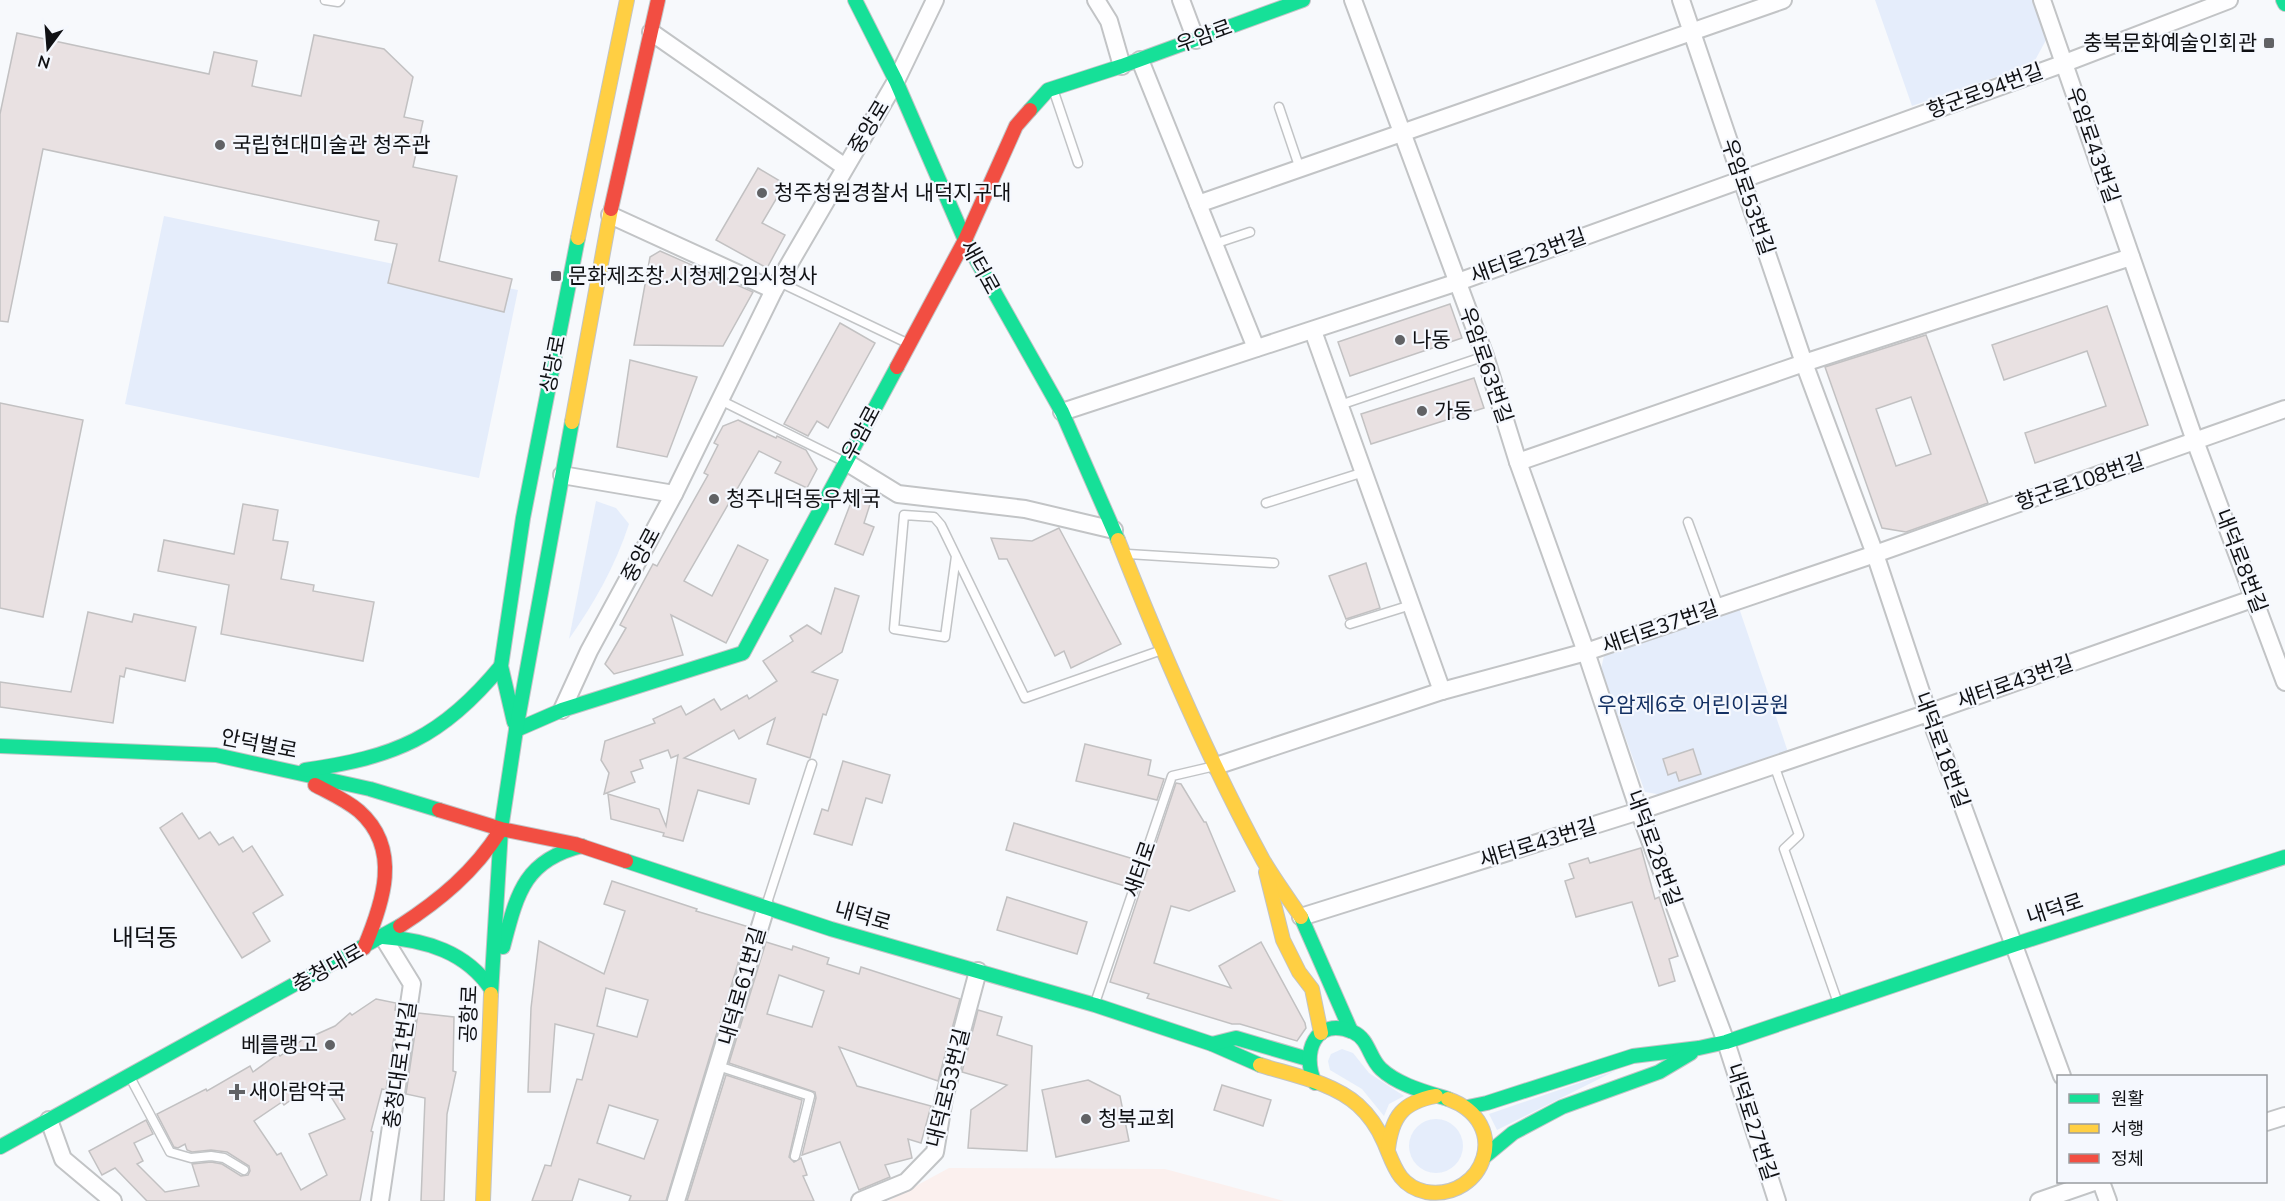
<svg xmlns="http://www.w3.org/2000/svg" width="2285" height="1201" viewBox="0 0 2285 1201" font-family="'Nunito Sans','Noto Sans KR',sans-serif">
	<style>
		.education { fill: #fbf0ee }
		.green { fill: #e5edfb }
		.building { fill: #e9e1e2; stroke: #c2c1c2; stroke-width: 1.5; fill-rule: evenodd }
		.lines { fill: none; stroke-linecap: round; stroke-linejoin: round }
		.lane-casing { stroke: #c2c4c6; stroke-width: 11 }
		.street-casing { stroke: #c2c4c6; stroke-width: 20 }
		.fast-casing { stroke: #c2c4c6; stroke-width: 16 }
		.slow-casing { stroke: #c2c4c6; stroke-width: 16 }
		.jam-casing { stroke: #c2c4c6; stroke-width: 16 }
		.lane { stroke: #fefeff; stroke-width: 8 }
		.street { stroke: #fefeff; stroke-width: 16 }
		.fast { stroke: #16e098; stroke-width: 14 }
		.slow { stroke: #ffcf43; stroke-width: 14 }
		.jam { stroke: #f24e42; stroke-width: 14 }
		.poi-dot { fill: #616265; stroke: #f5f8fe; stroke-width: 2 }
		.labels { text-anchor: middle; stroke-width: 4.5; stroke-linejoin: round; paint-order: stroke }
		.street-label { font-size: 21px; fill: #101114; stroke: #f5f8fe }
		.poi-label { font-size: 21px; fill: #101114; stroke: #f5f8fe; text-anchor: start }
		.park-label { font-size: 21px; fill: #133063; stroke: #f5f8fe }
		.quarter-label { font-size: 24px; fill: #101114; stroke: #f5f8fe }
	</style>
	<rect width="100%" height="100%" fill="#f7f9fc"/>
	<!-- education -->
	<polygon class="education" points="949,1168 1165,1169 1284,1201 888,1201"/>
	<!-- green -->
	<g class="green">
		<polygon points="1875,0 2034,0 2046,40 2033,64 1912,106"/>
		<polygon points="164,216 518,290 479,478 125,404"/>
		<path d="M596 501 616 508 629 524C615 567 594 603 569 639Z"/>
		<polygon points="1738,605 1788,752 1663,795 1645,792 1601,669 1605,651"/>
		<polygon points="1342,1049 1353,1053 1369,1073 1404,1096 1389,1104 1384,1116 1362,1089 1330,1070 1328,1061 1331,1054"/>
		<polygon points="1617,1070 1497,1130 1489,1114"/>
		<circle cx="1436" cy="1146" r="27"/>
	</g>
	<!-- building -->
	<g class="building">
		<polygon points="17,33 209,74 214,52 257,61 252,86 301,96 314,35 384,49 413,77 404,117 423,121 413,167 457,176 439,261 512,279 504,312 388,283 397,244 375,240 379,221 43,149 8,322 0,321 0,114"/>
		<polygon points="758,168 785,184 762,223 785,235 767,268 716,240"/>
		<polygon points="660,251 753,292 723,346 634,345 650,257"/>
		<polygon points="1450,304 1462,338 1350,376 1338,342"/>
		<polygon points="2107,306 2148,425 2035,463 2025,433 2106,406 2087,351 2004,380 1992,345"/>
		<polygon points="840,323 875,343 828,428 817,421 808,436 784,424"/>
		<path d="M1926 335 1988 503 1906 532 1882 528 1825 367ZM1911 397 1931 454 1896 466 1876 409Z"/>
		<polygon points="630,360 697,377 667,457 617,447"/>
		<polygon points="1474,378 1484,408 1371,444 1361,414"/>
		<polygon points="0,403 83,420 43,617 0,608"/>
		<polygon points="738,420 776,438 777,436 806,450 817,469 807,488 775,473 781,462 759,451 684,581 712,596 738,545 768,560 726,643 671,615 683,655 614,674 605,664 626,628 620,625 653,564 657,566 708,475 704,473 718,445 714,443 723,426"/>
		<polygon points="866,488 873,495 864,523 874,527 863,555 835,544 855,492"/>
		<polygon points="243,504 278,510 273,540 288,542 281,579 314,585 313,591 374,602 363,661 221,634 229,585 158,571 164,540 234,554"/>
		<polygon points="1059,528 1121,644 1071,668 1064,651 1055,656 1007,559 999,559 991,538 1032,541"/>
		<polygon points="1366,563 1380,608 1346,619 1329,576"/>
		<polygon points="835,588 859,596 842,652 812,672 838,680 826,715 823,714 810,758 767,744 775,718 739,739 734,730 684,758 756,779 749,804 698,790 683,841 663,836 664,833 611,819 608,794 659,809 666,826 678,755 671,758 668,750 640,760 643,768 631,772 635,782 604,794 609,773 601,760 605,741 655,723 653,719 681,706 686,715 714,699 721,710 747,695 749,699 777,681 763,661 793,641 790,636 807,625 821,634"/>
		<polygon points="88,612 132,622 134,614 196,627 185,681 126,668 124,677 120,676 113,723 0,707 0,682 71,692"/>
		<polygon points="1085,744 1151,760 1148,775 1164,779 1157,800 1076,781"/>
		<polygon points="1693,749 1701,774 1679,781 1676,772 1668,775 1663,759"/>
		<polygon points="843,761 890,775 882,803 866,798 852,845 814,834 822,809 828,811"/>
		<polygon points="1176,783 1181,784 1204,822 1206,822 1235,891 1189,911 1171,906 1154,963 1231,988 1219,966 1261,942 1305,1023 1306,1028 1297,1041 1240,1024 1232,1024 1147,998 1149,994 1110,982"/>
		<polygon points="182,813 199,839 210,832 219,845 233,837 243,852 252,846 283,895 253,913 270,941 242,958 160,828"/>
		<polygon points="1014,823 1137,860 1128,887 1006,850"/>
		<polygon points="1641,848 1655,899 1659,897 1678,956 1669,959 1675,981 1659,986 1632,902 1576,917 1565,881 1574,878 1569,864 1588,858 1590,863"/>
		<path d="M612 881 697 909 696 911 749 927 666 1201H629L631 1196 579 1179 572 1201H532L545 1165 551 1166 577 1079 582 1080 594 1034 555 1024 550 1092H528L531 1008 539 941 604 974 625 911 604 904ZM606 988 648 1000 637 1037 597 1026ZM609 1105 658 1120 644 1159 597 1143Z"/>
		<polygon points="1007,897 1087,922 1077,954 997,930"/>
		<path d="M766 942 792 950 793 946 829 958 827 964 859 974 861 967 960 999 938 1081 839 1047 857 1086 931 1106 921 1143 908 1139 912 1158 885 1165 890 1177 859 1190 840 1142 802 1155 816 1098 815 1092 729 1063ZM779 975 824 991 812 1027 767 1014Z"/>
		<path d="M376 999 396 1003 395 1010H398L386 1090 382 1089 371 1131 373 1132 360 1201H147L115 1168 102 1175 89 1151 146 1120 153 1134 134 1143 143 1161 137 1164 165 1192 199 1186 192 1164 211 1162 222 1164 241 1176 248 1175 250 1171 249 1166 227 1152 211 1150 192 1152 187 1150 185 1144 178 1148 174 1147 157 1114 206 1089 207 1091 250 1066 253 1072 278 1054 280 1056 305 1038 306 1039 335 1026 350 1013 352 1015ZM310 1086 316 1094 325 1087 345 1119 309 1134 327 1175 301 1190 281 1153 277 1155 254 1121 282 1102 284 1105Z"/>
		<polygon points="978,1010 1002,1017 997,1035 1032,1046 1027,1151 968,1148 971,1110 1007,1085 962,1072"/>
		<polygon points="418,1013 454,1017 453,1071 456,1072 447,1114 444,1201 421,1201 425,1098 406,1094"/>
		<polygon points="726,1075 802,1100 789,1157 794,1162 801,1158 807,1175 803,1176 814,1201 687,1201"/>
		<polygon points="1088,1080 1120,1096 1129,1141 1056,1157 1042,1090"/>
		<polygon points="1222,1085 1271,1100 1263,1126 1214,1110"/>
	</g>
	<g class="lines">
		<defs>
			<g id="lane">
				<polyline points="325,0 338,2 340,0"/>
				<polyline points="1053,89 1078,163"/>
				<polyline points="1279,107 1300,169"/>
				<polyline points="1214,244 1250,232"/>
				<polyline points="779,282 909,344"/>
				<polyline points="720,400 843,461"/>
				<polyline points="1340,405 1485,356"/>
				<polyline points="1266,503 1364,472"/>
				<polyline points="1688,522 1719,607"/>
				<polyline points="1128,554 1274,563"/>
				<polyline points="956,556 945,637 894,629 904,515 934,517 941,525 1025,698 1159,651"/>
				<polyline points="1350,624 1411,605"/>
				<polyline points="1774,765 1799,835 1784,849 1838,1003"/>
				<polyline points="766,906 812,764"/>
				<polyline points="1095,1003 1172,776 1215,766"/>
				<polyline points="718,1066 810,1096 795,1156"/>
				<polyline points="131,1079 170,1152 191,1158 211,1156 224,1158 244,1170"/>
			</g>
			<g id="street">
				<polyline points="1096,0 1109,21 1122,66"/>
				<polyline points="1181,0 1196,40"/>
				<polyline points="1353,0 1485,356 1518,462 1586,652 1639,811 1726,1042 1777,1201"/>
				<polyline points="1681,0 1804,363 1875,554 1924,701 2062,1076"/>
				<polyline points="2042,0 2195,441 2285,682"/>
				<polyline points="651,32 845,167"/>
				<polyline points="1140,60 1256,348"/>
				<polyline points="1198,204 1783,0"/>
				<polyline points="610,215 774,290"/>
				<polyline points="1313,331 1442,691"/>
				<polyline points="1062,412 1458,282 2065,63 2229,0"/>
				<polyline points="846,462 898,494 1025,509 1114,530"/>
				<polyline points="1518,462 1804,363 2131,257"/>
				<polyline points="562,475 674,494"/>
				<polyline points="562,710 589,651 674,494 774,290 896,81 935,0"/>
				<polyline points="1216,766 1442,691 1586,652 1875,554 2285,409"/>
				<polyline points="1301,917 1639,811 1928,713 2255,598"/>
				<polyline points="49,1120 63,1159 113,1201"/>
				<polyline points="2266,1122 2285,1116"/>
				<polyline points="2101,1182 2108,1201"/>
				<polyline points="380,1201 412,984 383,937"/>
				<polyline points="676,1201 766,907"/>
				<polyline points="860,1201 906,1182 935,1152 944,1098 978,971"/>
				<polyline points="2039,1201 2094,1182"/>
			</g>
			<g id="fast">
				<polyline points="855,0 896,81 965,240 1062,412 1118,540"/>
				<polyline points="2283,0 2285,4"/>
				<polyline points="1030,110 1048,90 1122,66 1303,0"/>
				<polyline points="514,722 501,666 523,518 578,238"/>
				<polyline points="516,730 562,710 743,653 897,367"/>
				<polyline points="0,746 216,755 370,789 439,810"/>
				<path d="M305 770C395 757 442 738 501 666"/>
				<polyline points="626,861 831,929 1095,1005 1212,1044 1260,1065"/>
				<polyline points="1301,917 1351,1031"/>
				<path d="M383 937C426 940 466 952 491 989"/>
				<path d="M503 947C517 894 524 860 582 846"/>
				<polyline points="491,994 501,829 516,730 572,422"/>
				<polyline points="1212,1044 1236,1038 1308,1059"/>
				<path d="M1315 1083C1301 1053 1315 1016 1353 1032 1369 1039 1369 1058 1381 1069 1398 1085 1426 1092 1448 1099"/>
				<polyline points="1468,1107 1487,1103 1633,1056 1699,1048 1726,1042 2013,945 2285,857"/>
				<polyline points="0,1147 400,926"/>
				<polyline points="1484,1157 1513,1133 1562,1107 1659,1072 1691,1053"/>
			</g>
			<g id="slow">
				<polyline points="578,238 627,0"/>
				<polyline points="572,422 611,209"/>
				<path d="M1118 540C1161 649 1207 757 1263 860 1274 879 1288 898 1301 917"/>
				<polyline points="1266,872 1283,940 1299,972 1312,989 1321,1033"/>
				<path d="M1260 1065C1292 1075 1332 1082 1358 1105 1369 1115 1378 1128 1384 1142 1394 1165 1398 1186 1426 1192 1485 1201 1513 1122 1448 1099"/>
				<path d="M1388 1149C1392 1116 1403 1102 1436 1096"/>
				<polyline points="483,1201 491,994"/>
			</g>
			<g id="jam">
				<polyline points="611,209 658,0"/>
				<polyline points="897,367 965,240 1016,126 1030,110"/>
				<path d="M315 785C330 793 346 800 359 811 402 849 383 903 364 948"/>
				<polyline points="439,810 501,829 575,844 626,861"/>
				<path d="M400 926C440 900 474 872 500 831"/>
			</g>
		</defs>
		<!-- lane casing -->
		<use href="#lane" class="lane-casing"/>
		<!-- street casing -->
		<use href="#street" class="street-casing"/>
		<!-- fast casing -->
		<use href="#fast" class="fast-casing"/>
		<!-- slow casing -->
		<use href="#slow" class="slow-casing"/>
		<!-- jam casing -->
		<use href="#jam" class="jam-casing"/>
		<!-- lane -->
		<use href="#lane" class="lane"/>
		<!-- street -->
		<use href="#street" class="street"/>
		<!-- fast -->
		<use href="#fast" class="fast"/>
		<!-- slow -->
		<use href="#slow" class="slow"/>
		<!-- jam -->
		<use href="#jam" class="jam"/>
	</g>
	<!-- markers -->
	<g class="poi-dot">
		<rect x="2263" y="37" width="12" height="12" rx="3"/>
		<circle cx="220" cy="145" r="6"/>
		<circle cx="762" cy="193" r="6"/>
		<rect x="550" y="270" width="12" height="12" rx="3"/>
		<circle cx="1400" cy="340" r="6"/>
		<circle cx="1422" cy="411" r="6"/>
		<circle cx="714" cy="499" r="6"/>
		<circle cx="330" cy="1045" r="6"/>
		<path d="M234 1083h6v6h6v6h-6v6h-6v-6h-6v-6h6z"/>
		<circle cx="1086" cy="1119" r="6"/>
	</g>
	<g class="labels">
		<!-- street labels -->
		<g class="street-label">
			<text transform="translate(1204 36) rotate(-20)" y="7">우암로</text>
			<text transform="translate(1985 91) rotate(-20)" y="7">향군로94번길</text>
			<text transform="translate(869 127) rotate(-59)" y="7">중앙로</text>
			<text transform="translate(2093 145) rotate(71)" y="7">우암로43번길</text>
			<text transform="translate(1748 197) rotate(71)" y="7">우암로53번길</text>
			<text transform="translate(1528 256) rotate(-20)" y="7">새터로23번길</text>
			<text transform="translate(980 267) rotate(61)" y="7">새터로</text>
			<text transform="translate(553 364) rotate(-79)" y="7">상당로</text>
			<text transform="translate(1486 365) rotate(71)" y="7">우암로63번길</text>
			<text transform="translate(861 433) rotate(-62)" y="7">우암로</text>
			<text transform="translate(2080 482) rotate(-19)" y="7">향군로108번길</text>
			<text transform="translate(641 555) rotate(-62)" y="7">중앙로</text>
			<text transform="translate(2241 561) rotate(69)" y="7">내덕로8번길</text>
			<text transform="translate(1660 627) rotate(-19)" y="7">새터로37번길</text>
			<text transform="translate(2015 682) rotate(-19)" y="7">새터로43번길</text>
			<text transform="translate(259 744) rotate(11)" y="7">안덕벌로</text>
			<text transform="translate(1942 750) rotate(70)" y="7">내덕로18번길</text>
			<text transform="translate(1538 843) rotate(-17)" y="7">새터로43번길</text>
			<text transform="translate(1654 848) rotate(70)" y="7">내덕로28번길</text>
			<text transform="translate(1140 869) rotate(-71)" y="7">새터로</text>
			<text transform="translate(2055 909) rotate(-18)" y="7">내덕로</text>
			<text transform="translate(863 916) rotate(16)" y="7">내덕로</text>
			<text transform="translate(328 968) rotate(-29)" y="7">충청대로</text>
			<text transform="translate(742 986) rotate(-74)" y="7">내덕로61번길</text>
			<text transform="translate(469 1014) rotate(-88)" y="7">공항로</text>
			<text transform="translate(400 1065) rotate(-82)" y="7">충청대로1번길</text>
			<text transform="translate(948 1088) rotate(-76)" y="7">내덕로53번길</text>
			<text transform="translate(1752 1122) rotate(72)" y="7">내덕로27번길</text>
		</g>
		<!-- poi labels -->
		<g class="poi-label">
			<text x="2257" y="50" text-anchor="end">충북문화예술인회관</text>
			<text x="232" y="152">국립현대미술관 청주관</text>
			<text x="774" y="200">청주청원경찰서 내덕지구대</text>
			<text x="568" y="283">문화제조창.시청제2임시청사</text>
			<text x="1412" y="347">나동</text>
			<text x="1434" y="418">가동</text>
			<text x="726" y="506">청주내덕동우체국</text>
			<text x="318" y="1052" text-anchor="end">베를랭고</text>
			<text x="249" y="1099">새아람약국</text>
			<text x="1098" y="1126">청북교회</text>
		</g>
		<!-- park labels -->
		<g class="park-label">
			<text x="1693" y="712">우암제6호 어린이공원</text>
		</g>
		<!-- quarter labels -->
		<g class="quarter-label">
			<text x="145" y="946">내덕동</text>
		</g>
	</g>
	<!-- legend -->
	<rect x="2057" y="1075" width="210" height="108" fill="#f5f8fe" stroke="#999ca0" stroke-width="1.5"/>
	<rect x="2069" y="1094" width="30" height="9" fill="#16e098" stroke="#999ca0" stroke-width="1.5"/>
	<text x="2111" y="1105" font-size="18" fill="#101114">원활</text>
	<rect x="2069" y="1124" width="30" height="9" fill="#ffcf43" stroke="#999ca0" stroke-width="1.5"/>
	<text x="2111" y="1135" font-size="18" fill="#101114">서행</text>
	<rect x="2069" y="1154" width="30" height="9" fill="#f24e42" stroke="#999ca0" stroke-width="1.5"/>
	<text x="2111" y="1165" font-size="18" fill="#101114">정체</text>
	<!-- north arrow -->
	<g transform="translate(48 48) rotate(196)" stroke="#f5f8fe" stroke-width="4.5" paint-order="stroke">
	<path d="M0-4.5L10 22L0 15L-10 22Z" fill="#101114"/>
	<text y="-9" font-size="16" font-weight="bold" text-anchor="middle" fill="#101114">N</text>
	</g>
</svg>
